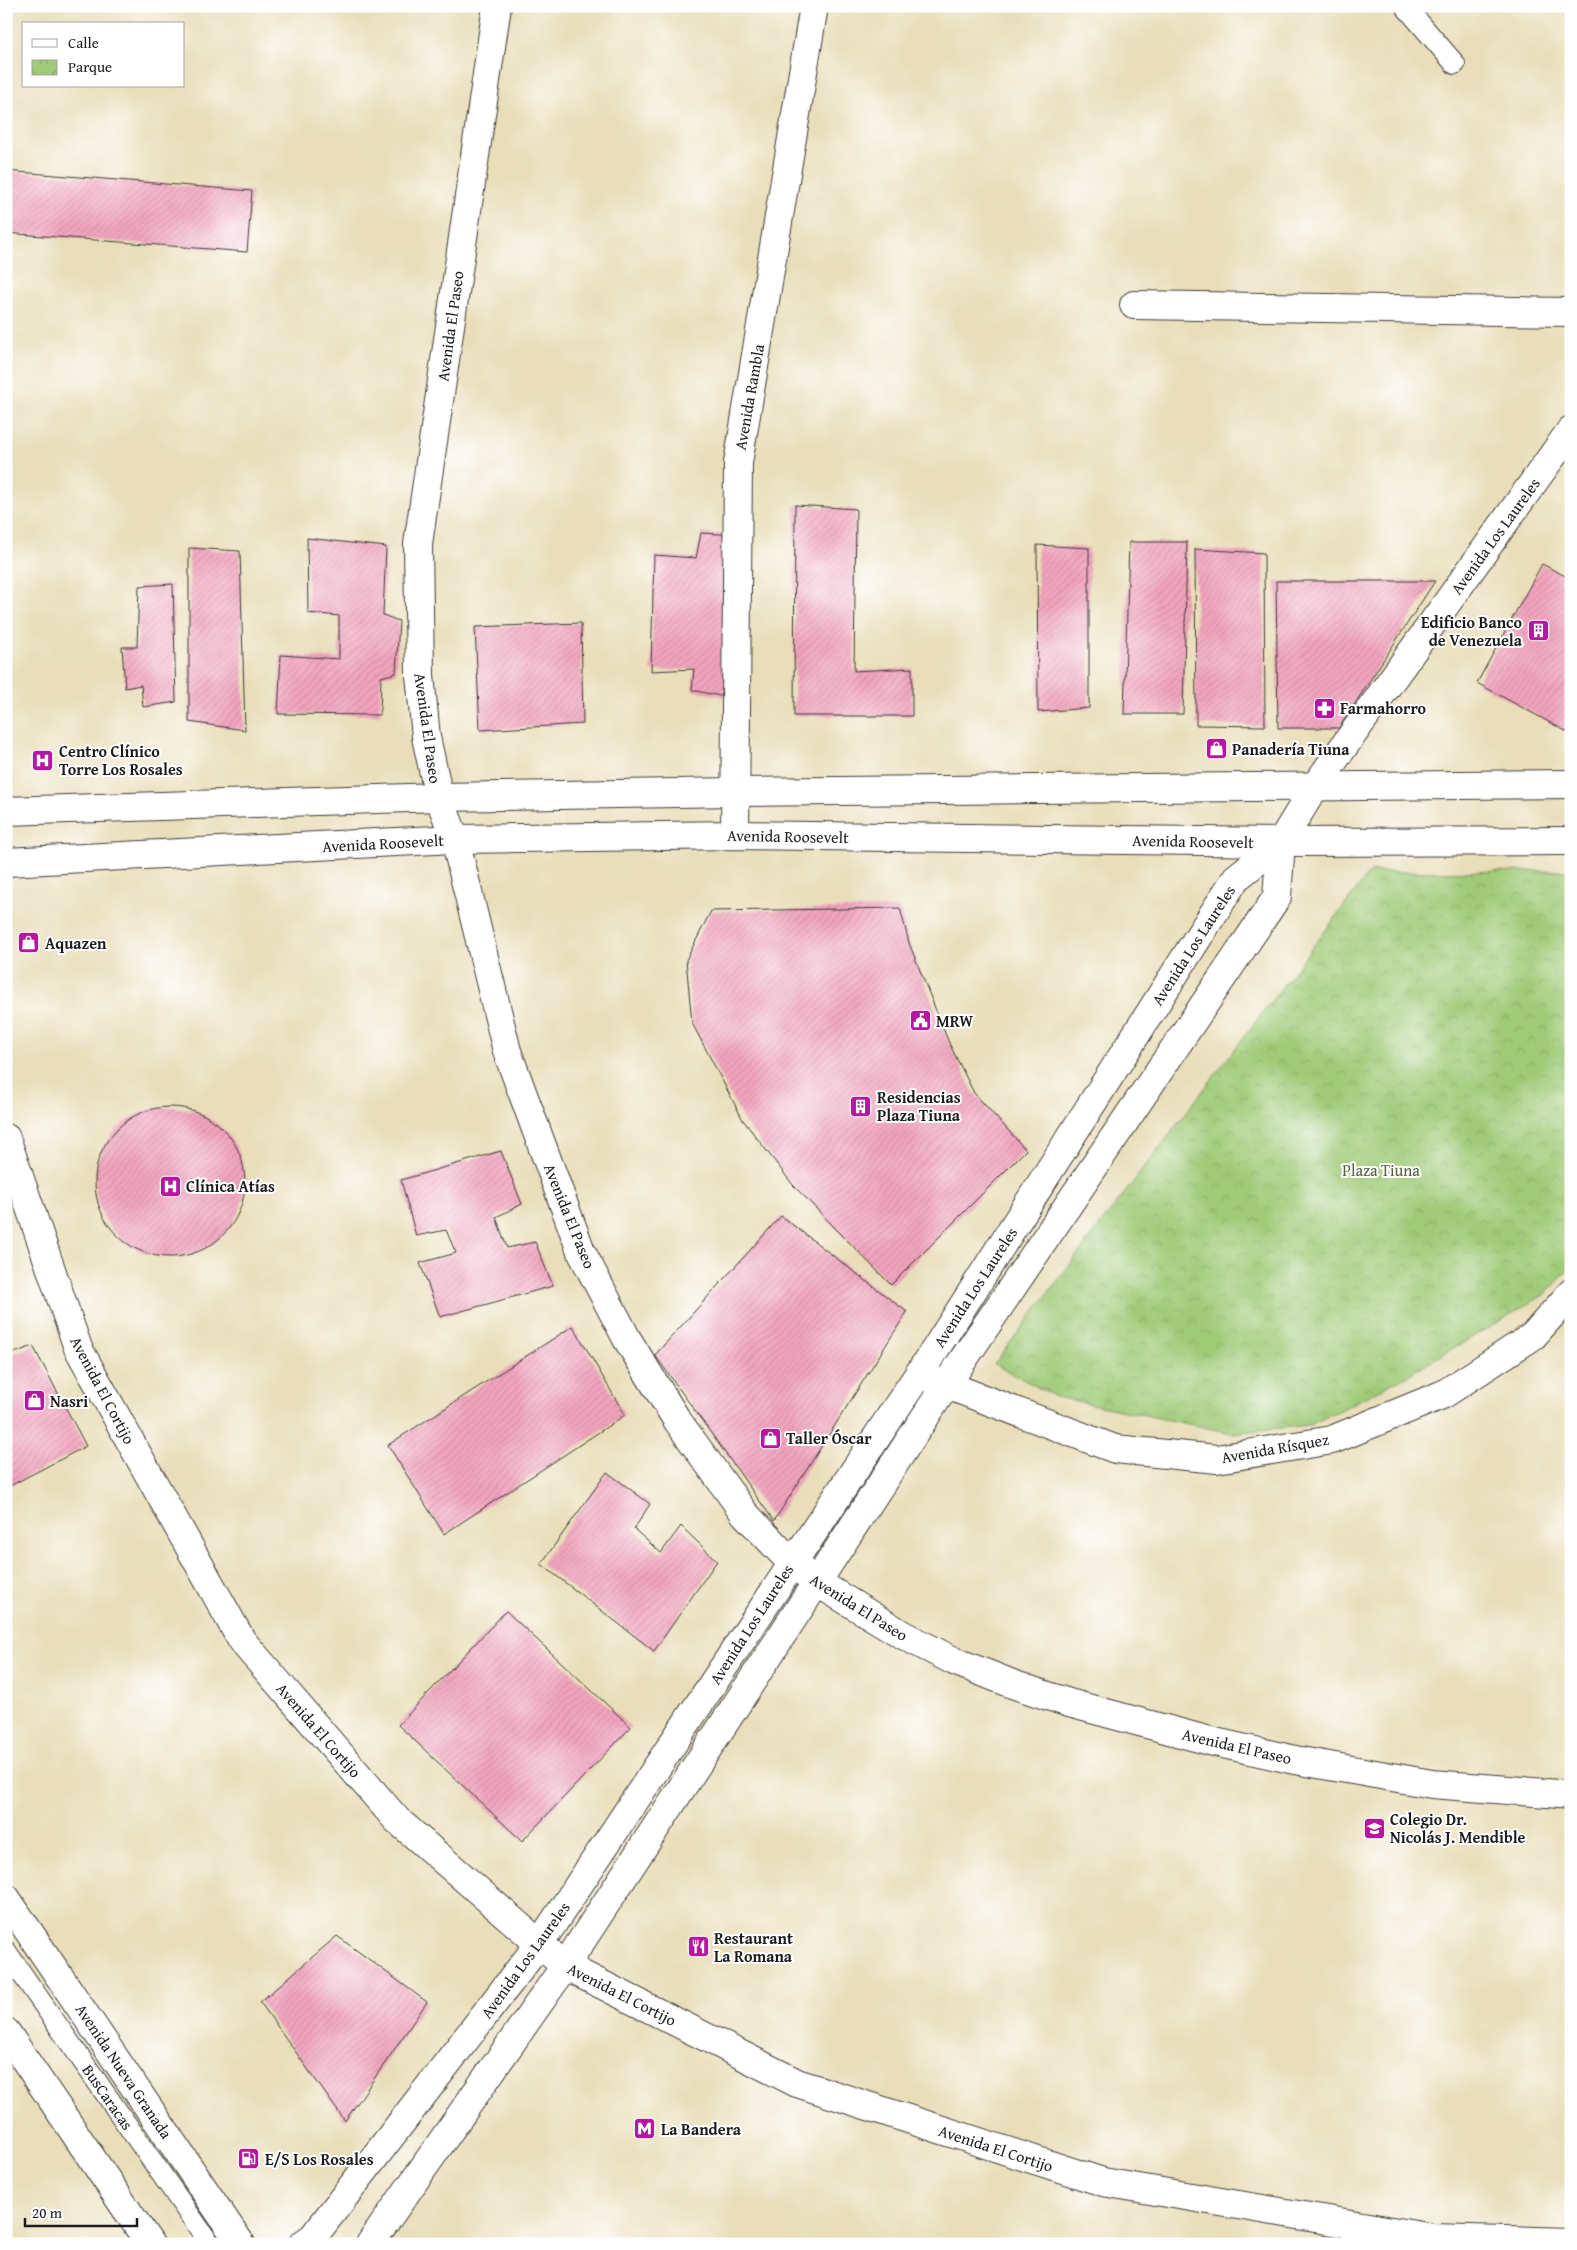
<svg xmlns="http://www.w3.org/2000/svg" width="1577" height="2250" viewBox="0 0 1577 2250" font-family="'Gentium Book Plus',serif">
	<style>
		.park { fill: url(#park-crowns); stroke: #5e7349 }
		.building { fill: url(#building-hatch) }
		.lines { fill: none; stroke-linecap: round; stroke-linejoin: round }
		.service-casing { stroke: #3b3934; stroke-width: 22 }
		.minor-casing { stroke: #3b3934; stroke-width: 30 }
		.tertiary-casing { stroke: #3b3934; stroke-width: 30 }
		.secondary-casing { stroke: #3b3934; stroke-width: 30 }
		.service { stroke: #fff; stroke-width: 20 }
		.minor { stroke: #fff; stroke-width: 28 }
		.tertiary { stroke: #fff; stroke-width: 28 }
		.secondary { stroke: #fff; stroke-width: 28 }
		.labels { text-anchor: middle; stroke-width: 4; stroke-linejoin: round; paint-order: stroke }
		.street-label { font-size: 16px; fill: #1c1c1c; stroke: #fff }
		.poi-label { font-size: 16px; font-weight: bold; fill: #1c1c1c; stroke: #fff; text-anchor: start }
		.park-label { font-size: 16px; fill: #506240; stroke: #fff }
	</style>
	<defs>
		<pattern id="park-crowns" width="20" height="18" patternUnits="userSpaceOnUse" patternTransform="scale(1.25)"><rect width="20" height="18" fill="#9fca76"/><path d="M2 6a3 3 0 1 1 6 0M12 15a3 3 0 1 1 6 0" fill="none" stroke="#88ad66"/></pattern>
		<pattern id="building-hatch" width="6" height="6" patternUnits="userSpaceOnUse" patternTransform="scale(1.25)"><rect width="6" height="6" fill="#f2a5be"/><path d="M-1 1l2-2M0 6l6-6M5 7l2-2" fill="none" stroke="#cf8da3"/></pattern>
	</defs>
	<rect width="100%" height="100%" fill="#fff"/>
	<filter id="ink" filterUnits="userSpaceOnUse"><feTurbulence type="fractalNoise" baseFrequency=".02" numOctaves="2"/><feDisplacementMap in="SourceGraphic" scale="10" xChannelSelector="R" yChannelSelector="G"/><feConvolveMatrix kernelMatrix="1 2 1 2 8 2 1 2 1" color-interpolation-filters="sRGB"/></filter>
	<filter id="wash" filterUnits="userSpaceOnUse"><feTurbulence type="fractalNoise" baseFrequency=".0096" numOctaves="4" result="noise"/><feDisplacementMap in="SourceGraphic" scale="20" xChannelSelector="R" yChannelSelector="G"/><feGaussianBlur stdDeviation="1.12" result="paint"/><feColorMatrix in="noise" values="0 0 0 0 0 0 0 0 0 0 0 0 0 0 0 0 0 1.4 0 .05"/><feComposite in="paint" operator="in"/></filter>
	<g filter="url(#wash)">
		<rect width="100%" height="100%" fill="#e9deb9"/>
		<!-- park -->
		<polygon class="park" points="1571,871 1571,1267 1547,1293 1403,1378 1310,1425 1232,1433 1056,1397 994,1364 1370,872"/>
		<g id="blocks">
			<!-- building -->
			<g class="building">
				<polygon points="6,171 252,191 247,252 6,233"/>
				<polygon points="795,505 856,509 854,671 912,668 912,716 794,716"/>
				<polygon points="701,533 737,535 725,697 692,690 694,669 651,671 654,555 696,558"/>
				<polygon points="307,538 386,547 383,615 399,621 396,673 381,677 380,715 278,714 281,655 339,659 339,616 308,613"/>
				<polygon points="1129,542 1187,542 1183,714 1124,714"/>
				<polygon points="1037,545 1089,548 1089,708 1038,712"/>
				<polygon points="189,548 240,551 245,730 189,722"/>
				<polygon points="1195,549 1264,553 1265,726 1196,725"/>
				<polygon points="1542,564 1571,579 1571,734 1477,683"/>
				<polygon points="1276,581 1435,581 1339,728 1278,728"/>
				<polygon points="173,584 176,702 143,707 141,685 125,688 122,647 137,647 139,586"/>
				<polygon points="581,623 583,724 480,730 475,627"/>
				<polygon points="900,908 909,943 949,1043 974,1093 1026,1150 891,1285 793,1185 743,1120 692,1023 686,960 711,911"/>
				<circle cx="170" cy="1182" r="75"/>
				<polygon points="501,1151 522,1204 496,1217 507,1248 535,1242 553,1286 440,1317 420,1263 456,1253 446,1230 416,1236 401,1180"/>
				<polygon points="781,1216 907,1312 774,1521 655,1355"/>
				<polygon points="573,1326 625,1415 444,1534 388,1445"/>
				<polygon points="33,1346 86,1446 6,1488 6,1356"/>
				<polygon points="607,1472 650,1504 634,1529 661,1553 681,1526 717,1561 654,1651 541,1564"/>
				<polygon points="506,1611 631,1727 522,1841 398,1725"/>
				<polygon points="337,1936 427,2002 345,2121 260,2002"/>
			</g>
		</g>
	</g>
	<g filter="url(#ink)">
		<use href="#blocks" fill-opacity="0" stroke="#3b3934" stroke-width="1"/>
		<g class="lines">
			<defs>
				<g id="service">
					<polyline points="1405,6 1455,64"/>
					<polyline points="6,1951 210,2244"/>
				</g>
				<g id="minor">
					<polyline points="497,6 418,544 420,675 426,737 439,797 455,839 507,1051 581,1251 627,1339 677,1420 745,1514 792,1563 818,1583 903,1635 954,1661 1015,1685 1069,1703 1210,1741 1295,1760 1432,1784 1571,1795"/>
					<polyline points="1134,305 1571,312"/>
					<polyline points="735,835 738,463 814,6"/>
					<polyline points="6,1138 78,1348 242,1641 397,1820 565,1966 797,2083 1103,2182 1433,2238 1571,2242"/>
					<polyline points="931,1379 1115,1449 1217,1459 1332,1440 1444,1394 1533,1336 1571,1293"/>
					<polyline points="303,2244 313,2237 540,1943 936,1348 1236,878 1281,842 1314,788 1571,430"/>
					<polyline points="370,2244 565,1966 946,1385 1277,897 1281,842"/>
				</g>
				<g id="tertiary">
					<polyline points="6,811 439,797 735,792 1571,784"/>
					<polyline points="6,862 455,839 735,835 1281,842 1571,841"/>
				</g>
				<g id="secondary">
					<polyline points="6,1898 241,2244"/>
					<polyline points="6,2032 150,2244"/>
				</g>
			</defs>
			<!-- service casing -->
			<use href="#service" class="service-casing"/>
			<!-- minor casing -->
			<use href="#minor" class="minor-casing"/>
			<!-- tertiary casing -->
			<use href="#tertiary" class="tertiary-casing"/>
			<!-- secondary casing -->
			<use href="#secondary" class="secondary-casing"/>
			<!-- service -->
			<use href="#service" class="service"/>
			<!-- minor -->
			<use href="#minor" class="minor"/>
			<!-- tertiary -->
			<use href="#tertiary" class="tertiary"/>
			<!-- secondary -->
			<use href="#secondary" class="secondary"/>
		</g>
	</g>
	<!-- icons -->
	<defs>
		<symbol id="building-square" viewBox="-11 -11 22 22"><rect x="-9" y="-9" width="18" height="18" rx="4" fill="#b5179e" stroke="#fff"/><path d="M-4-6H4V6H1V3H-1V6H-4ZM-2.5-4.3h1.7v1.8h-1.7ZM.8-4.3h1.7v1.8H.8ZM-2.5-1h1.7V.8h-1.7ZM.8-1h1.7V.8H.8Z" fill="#fff"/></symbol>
		<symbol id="pharmacy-square" viewBox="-11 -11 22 22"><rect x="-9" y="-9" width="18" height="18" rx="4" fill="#b5179e" stroke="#fff"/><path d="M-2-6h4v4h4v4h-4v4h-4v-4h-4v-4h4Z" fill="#fff"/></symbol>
		<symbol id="shop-square" viewBox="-11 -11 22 22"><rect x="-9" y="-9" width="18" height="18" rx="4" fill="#b5179e" stroke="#fff"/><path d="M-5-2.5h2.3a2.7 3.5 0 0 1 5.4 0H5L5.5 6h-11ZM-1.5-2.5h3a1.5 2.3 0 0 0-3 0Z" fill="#fff"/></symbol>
		<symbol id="hospital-square" viewBox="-11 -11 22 22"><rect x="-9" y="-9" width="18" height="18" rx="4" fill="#b5179e" stroke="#fff"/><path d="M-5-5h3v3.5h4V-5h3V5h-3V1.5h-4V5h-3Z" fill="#fff"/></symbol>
		<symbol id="civic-square" viewBox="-11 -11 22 22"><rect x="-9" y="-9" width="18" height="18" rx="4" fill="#b5179e" stroke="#fff"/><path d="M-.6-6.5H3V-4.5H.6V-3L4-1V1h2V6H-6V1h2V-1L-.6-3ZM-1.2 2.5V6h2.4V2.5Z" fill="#fff"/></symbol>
		<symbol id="school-square" viewBox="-11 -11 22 22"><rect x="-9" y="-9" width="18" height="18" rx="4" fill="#b5179e" stroke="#fff"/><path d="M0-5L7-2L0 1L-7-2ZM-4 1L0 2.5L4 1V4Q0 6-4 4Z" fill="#fff"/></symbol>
		<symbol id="restaurant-square" viewBox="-11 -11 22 22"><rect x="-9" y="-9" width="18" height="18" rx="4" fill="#b5179e" stroke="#fff"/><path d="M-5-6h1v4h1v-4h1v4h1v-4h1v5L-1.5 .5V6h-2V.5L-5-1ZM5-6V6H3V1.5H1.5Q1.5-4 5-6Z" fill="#fff"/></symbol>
		<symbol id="metro-square" viewBox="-11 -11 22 22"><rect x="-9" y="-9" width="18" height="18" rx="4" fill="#b5179e" stroke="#fff"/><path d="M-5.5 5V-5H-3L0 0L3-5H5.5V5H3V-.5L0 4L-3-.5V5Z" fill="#fff"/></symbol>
		<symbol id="fuel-square" viewBox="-11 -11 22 22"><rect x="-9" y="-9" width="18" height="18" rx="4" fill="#b5179e" stroke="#fff"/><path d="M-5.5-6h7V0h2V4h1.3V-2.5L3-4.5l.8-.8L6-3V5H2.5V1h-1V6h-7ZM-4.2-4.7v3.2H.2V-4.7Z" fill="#fff"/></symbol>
	</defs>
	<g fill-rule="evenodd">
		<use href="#building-square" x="1526" y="618" width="25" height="25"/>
		<use href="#pharmacy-square" x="1312" y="696" width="25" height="25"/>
		<use href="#shop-square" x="1204" y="736" width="25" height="25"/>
		<use href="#hospital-square" x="30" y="748" width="25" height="25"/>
		<use href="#shop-square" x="16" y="930" width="25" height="25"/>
		<use href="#civic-square" x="908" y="1008" width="25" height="25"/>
		<use href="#building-square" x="848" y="1094" width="25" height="25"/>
		<use href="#hospital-square" x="158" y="1174" width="25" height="25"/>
		<use href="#shop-square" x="22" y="1388" width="25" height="25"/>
		<use href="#shop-square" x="758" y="1426" width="25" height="25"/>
		<use href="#school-square" x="1362" y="1816" width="25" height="25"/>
		<use href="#restaurant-square" x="686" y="1934" width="25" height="25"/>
		<use href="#metro-square" x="632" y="2116" width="25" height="25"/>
		<use href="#fuel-square" x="236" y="2146" width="25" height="25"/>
	</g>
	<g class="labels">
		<!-- street labels -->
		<g class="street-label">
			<text transform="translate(450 326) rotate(-82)" y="6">Avenida El Paseo</text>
			<text transform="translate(749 397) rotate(-80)" y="6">Avenida Rambla</text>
			<text transform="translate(1495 536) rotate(-54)" y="6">Avenida Los Laureles</text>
			<text transform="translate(428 728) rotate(82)" y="6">Avenida El Paseo</text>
			<text transform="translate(788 836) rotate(1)" y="6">Avenida Roosevelt</text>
			<text transform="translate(1193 841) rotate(1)" y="6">Avenida Roosevelt</text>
			<text transform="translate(383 843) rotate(-3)" y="6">Avenida Roosevelt</text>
			<text transform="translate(1193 945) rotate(-57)" y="6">Avenida Los Laureles</text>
			<text transform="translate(570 1216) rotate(68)" y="6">Avenida El Paseo</text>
			<text transform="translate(975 1287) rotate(-57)" y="6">Avenida Los Laureles</text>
			<text transform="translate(103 1390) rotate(62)" y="6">Avenida El Cortijo</text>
			<text transform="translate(1275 1448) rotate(-10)" y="6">Avenida Rísquez</text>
			<text transform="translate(859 1607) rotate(32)" y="6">Avenida El Paseo</text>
			<text transform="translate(751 1624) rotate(-57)" y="6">Avenida Los Laureles</text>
			<text transform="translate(319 1730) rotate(49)" y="6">Avenida El Cortijo</text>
			<text transform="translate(1237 1746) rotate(13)" y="6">Avenida El Paseo</text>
			<text transform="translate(525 1960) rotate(-54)" y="6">Avenida Los Laureles</text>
			<text transform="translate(622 1994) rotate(27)" y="6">Avenida El Cortijo</text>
			<text transform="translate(124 2071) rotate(56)" y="6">Avenida Nueva Granada</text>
			<text transform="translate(108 2097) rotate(55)" y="6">BusCaracas</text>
			<text transform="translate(996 2148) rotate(18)" y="6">Avenida El Cortijo</text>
		</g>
		<!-- poi labels -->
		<g class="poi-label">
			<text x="1522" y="628" text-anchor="end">Edificio Banco<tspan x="1522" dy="18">de Venezuela</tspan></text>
			<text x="1340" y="714">Farmahorro</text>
			<text x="1232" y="755">Panadería Tiuna</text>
			<text x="59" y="757">Centro Clínico<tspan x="59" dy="18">Torre Los Rosales</tspan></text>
			<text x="45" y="949">Aquazen</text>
			<text x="936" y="1027">MRW</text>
			<text x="877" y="1103">Residencias<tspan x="877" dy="18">Plaza Tiuna</tspan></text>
			<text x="186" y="1192">Clínica Atías</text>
			<text x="50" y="1407">Nasri</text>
			<text x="786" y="1444">Taller Óscar</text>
			<text x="1390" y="1825">Colegio Dr.<tspan x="1390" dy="18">Nicolás J. Mendible</tspan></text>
			<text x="714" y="1944">Restaurant<tspan x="714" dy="18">La Romana</tspan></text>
			<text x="661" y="2135">La Bandera</text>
			<text x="265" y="2165">E/S Los Rosales</text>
		</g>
		<!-- park labels -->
		<g class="park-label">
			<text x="1381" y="1176">Plaza Tiuna</text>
		</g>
	</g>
	<!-- margin -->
	<rect width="1577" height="2250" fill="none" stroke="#fff" stroke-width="25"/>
	<!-- legend -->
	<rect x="22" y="22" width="162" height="65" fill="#ffffff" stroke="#a4a4a4"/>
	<rect x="32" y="39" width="25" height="8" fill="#ffffff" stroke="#a4a4a4"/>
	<text x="68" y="48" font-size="15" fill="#1c1c1c">Calle</text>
	<rect x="32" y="60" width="25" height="15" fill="url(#park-crowns)" stroke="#a4a4a4"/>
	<text x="68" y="72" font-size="15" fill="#1c1c1c">Parque</text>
	<!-- scale -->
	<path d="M25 2218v8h112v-8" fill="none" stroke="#1c1c1c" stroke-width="2.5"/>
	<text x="32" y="2218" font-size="15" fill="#1c1c1c" stroke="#ffffff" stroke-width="4" paint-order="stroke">20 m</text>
</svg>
